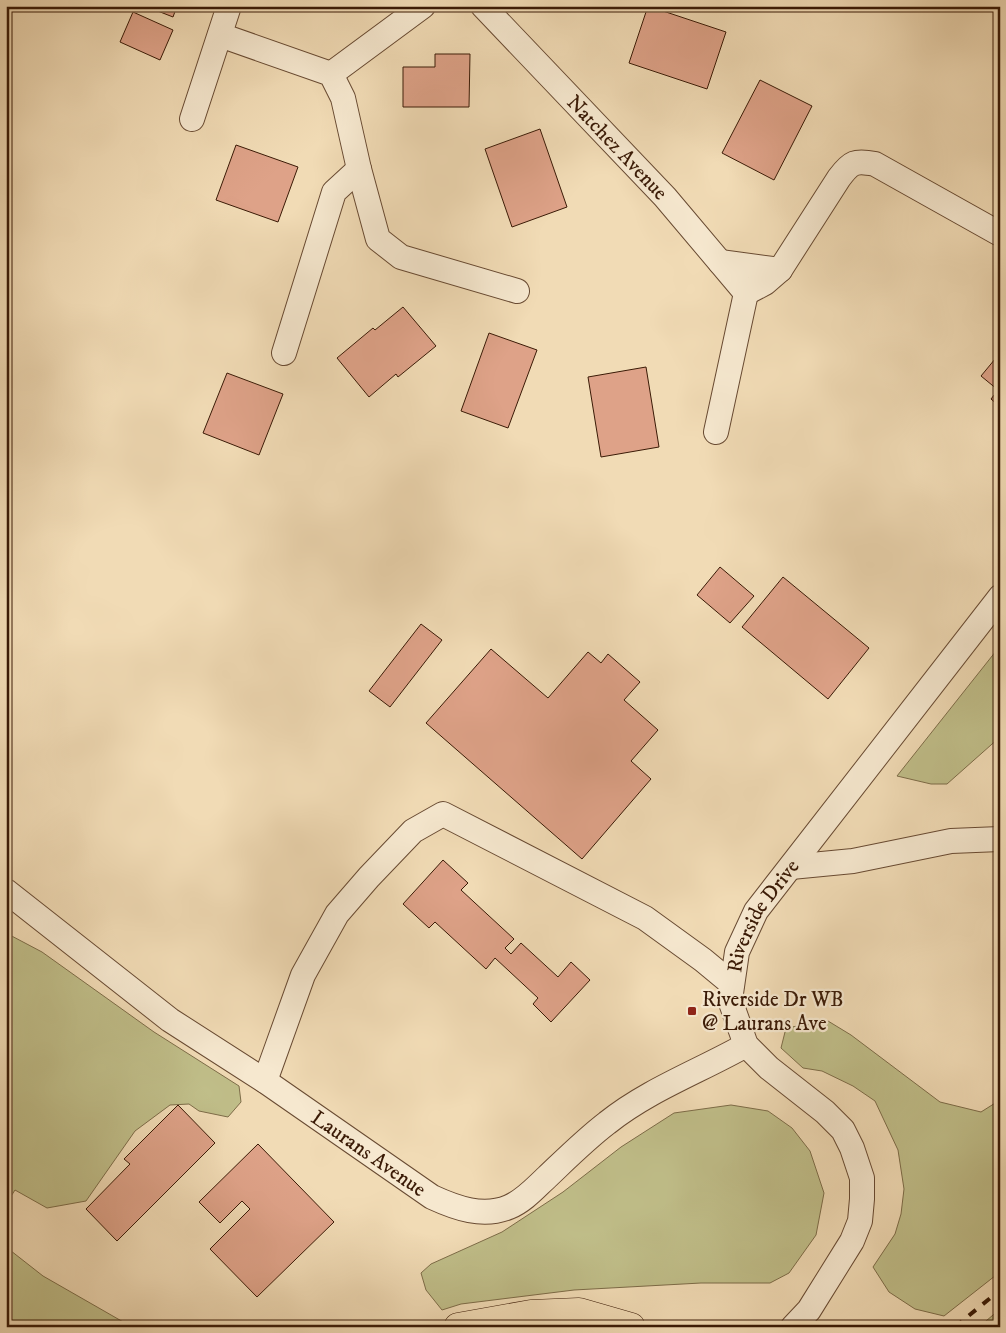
<svg xmlns="http://www.w3.org/2000/svg" width="1006" height="1333" viewBox="0 0 1006 1333" font-family="'IM FELL DW Pica',serif">
	<style>
		.green { fill: #c0be89; stroke: #7d6c48 }
		.building { fill: #dea288; stroke: #3a1a06 }
		.lines { fill: none; stroke-linecap: round; stroke-linejoin: round }
		.minor-casing { stroke: #684a32; stroke-width: 26 }
		.highway-casing { stroke: #3a1a06; stroke-width: 29 }
		.minor { stroke: #f6e8cf; stroke-width: 24 }
		.highway { stroke: #f1dbb5; stroke-width: 28 }
		.rail { stroke: #3a1a06; stroke-width: 4; stroke-dasharray: 9 9; stroke-linecap: butt }
		.poi-dot { fill: #8f2418; stroke: #f6e8cf; stroke-width: 2 }
		.labels { text-anchor: middle; stroke-width: 4.5; stroke-linejoin: round; paint-order: stroke }
		.street-label { font-size: 21px; fill: #3a1a06; stroke: #f6e8cf }
		.poi-label { font-size: 21px; fill: #3a1a06; stroke: #f6e8cf; text-anchor: start }
	</style>
	<rect width="100%" height="100%" fill="#f1dbb5"/>
	<filter id="stains"><feTurbulence type="fractalNoise" baseFrequency=".004" numOctaves="4"/><feColorMatrix values="0 0 0 0 .2 0 0 0 0 .09 0 0 0 0 .02 0 0 0 .5 -.17"/></filter>
	<radialGradient id="worn" r=".72"><stop offset=".6" stop-color="#630" stop-opacity="0"/><stop offset="1" stop-color="#630" stop-opacity=".3"/></radialGradient>
	<!-- green -->
	<g class="green">
		<polygon points="1000,646 1000,737 947,784 931,784 897,776"/>
		<polygon points="6,933 42,952 154,1032 239,1086 241,1102 228,1117 199,1111 189,1104 170,1105 135,1131 86,1201 47,1208 15,1190 6,1204"/>
		<polygon points="828,1021 851,1035 940,1102 981,1112 1000,1100 1000,1272 944,1316 915,1309 889,1292 873,1267 895,1234 901,1214 904,1189 898,1150 875,1101 853,1086 822,1071 803,1068 781,1048 786,1028"/>
		<polygon points="731,1105 768,1111 792,1128 810,1151 824,1193 816,1235 789,1273 770,1283 701,1283 574,1290 461,1304 442,1310 426,1290 421,1273 431,1264 502,1232 563,1192 621,1147 674,1113"/>
		<polygon points="6,1247 43,1276 132,1327 6,1327"/>
		<polygon points="1000,1309 1000,1327 979,1327"/>
	</g>
	<!-- building -->
	<g class="building">
		<polygon points="145,6 177,6 173,17"/>
		<polygon points="648,6 726,32 707,89 629,63"/>
		<polygon points="133,12 173,30 160,60 120,42"/>
		<polygon points="435,54 470,54 469,107 403,107 403,67 435,67"/>
		<polygon points="760,80 812,106 774,180 722,153"/>
		<polygon points="540,129 567,207 512,227 485,149"/>
		<polygon points="236,145 298,167 278,222 216,200"/>
		<polygon points="403,307 436,346 398,377 396,374 369,397 337,358 373,328 375,330"/>
		<polygon points="489,333 537,350 508,428 461,411"/>
		<polygon points="1000,353 1000,407 991,399 998,390 981,376"/>
		<polygon points="646,367 659,447 601,457 588,377"/>
		<polygon points="227,373 283,394 259,455 203,433"/>
		<polygon points="720,567 754,596 730,623 697,595"/>
		<polygon points="783,577 869,648 828,699 742,627"/>
		<polygon points="421,624 442,640 390,707 369,691"/>
		<polygon points="491,649 548,698 588,652 601,663 608,654 640,682 624,700 658,730 631,761 651,779 582,859 426,723"/>
		<polygon points="443,860 468,883 461,890 514,939 505,948 511,954 521,943 558,977 571,962 590,980 551,1022 533,1004 538,998 495,958 486,969 435,922 429,928 403,904"/>
		<polygon points="178,1105 215,1143 117,1241 86,1209 130,1164 124,1159"/>
		<polygon points="258,1144 334,1222 257,1297 210,1249 250,1209 242,1201 220,1223 199,1202"/>
	</g>
	<g class="lines">
		<defs>
			<g id="minor">
				<path id="s1" d="M483 6 665 197 746 293"/>
				<polyline points="220,35 331,74 343,98 359,169 378,239 401,257 517,291"/>
				<polyline points="331,74 423,6"/>
				<polyline points="192,119 229,6"/>
				<polyline points="720,262 780,270"/>
				<path d="M746 293 765 283 780 270 839 178C851 162 855 160 875 164L1000 234"/>
				<polyline points="284,353 334,192 359,169"/>
				<polyline points="716,432 746,293"/>
				<polyline points="791,867 853,861 951,841 1000,839"/>
				<path id="s2" d="M6 891 170 1020 265 1081 432 1197C456 1208 483 1218 509 1207 524 1201 536 1187 547 1177 567 1158 586 1139 607 1123 648 1090 700 1071 746 1045"/>
				<polyline points="265,1081 303,975 337,914 369,877 413,831 443,814 645,918 703,960 732,984"/>
				<path id="s3" d="M793 1327 809 1310 852 1241 860 1221 862 1199V1178L852 1148 843 1130 825 1112 769 1068 746 1045 730 1000 737 952 756 911 1000 597"/>
			</g>
			<polyline id="highway" points="458,1327 531,1314 579,1312 631,1327"/>
		</defs>
		<!-- minor casing -->
		<use href="#minor" class="minor-casing"/>
		<!-- highway casing -->
		<use href="#highway" class="highway-casing"/>
		<!-- minor -->
		<use href="#minor" class="minor"/>
		<!-- highway -->
		<use href="#highway" class="highway"/>
		<!-- rail -->
		<polyline class="rail" points="955,1327 1000,1290"/>
	</g>
	<!-- markers -->
	<rect class="poi-dot" x="687" y="1006" width="10" height="10" rx="2.5"/>
	<g class="labels">
		<!-- street labels -->
		<g class="street-label">
			<text dy="7" stroke="none"><textPath href="#s1" startOffset="195">Natchez Avenue</textPath></text>
			<text dy="7" stroke="none"><textPath href="#s3" startOffset="490">Riverside Drive</textPath></text>
			<text dy="7" stroke="none"><textPath href="#s2" startOffset="448">Laurans Avenue</textPath></text>
		</g>
		<!-- poi labels -->
		<g class="poi-label">
			<text x="702" y="1006">Riverside Dr WB<tspan x="702" dy="24">@ Laurans Ave</tspan></text>
		</g>
	</g>
	<!-- margin -->
	<rect width="1006" height="1333" fill="none" stroke="#f1dbb5" stroke-width="25"/>
	<rect x="8" y="8" width="991" height="1318" fill="none" stroke="#3a1a06" stroke-width="2.5"/>
	<rect x="12" y="12" width="981" height="1308" fill="none" stroke="#3a1a06"/>
	<rect width="100%" height="100%" filter="url(#stains)"/>
	<rect width="100%" height="100%" fill="url(#worn)"/>
</svg>
